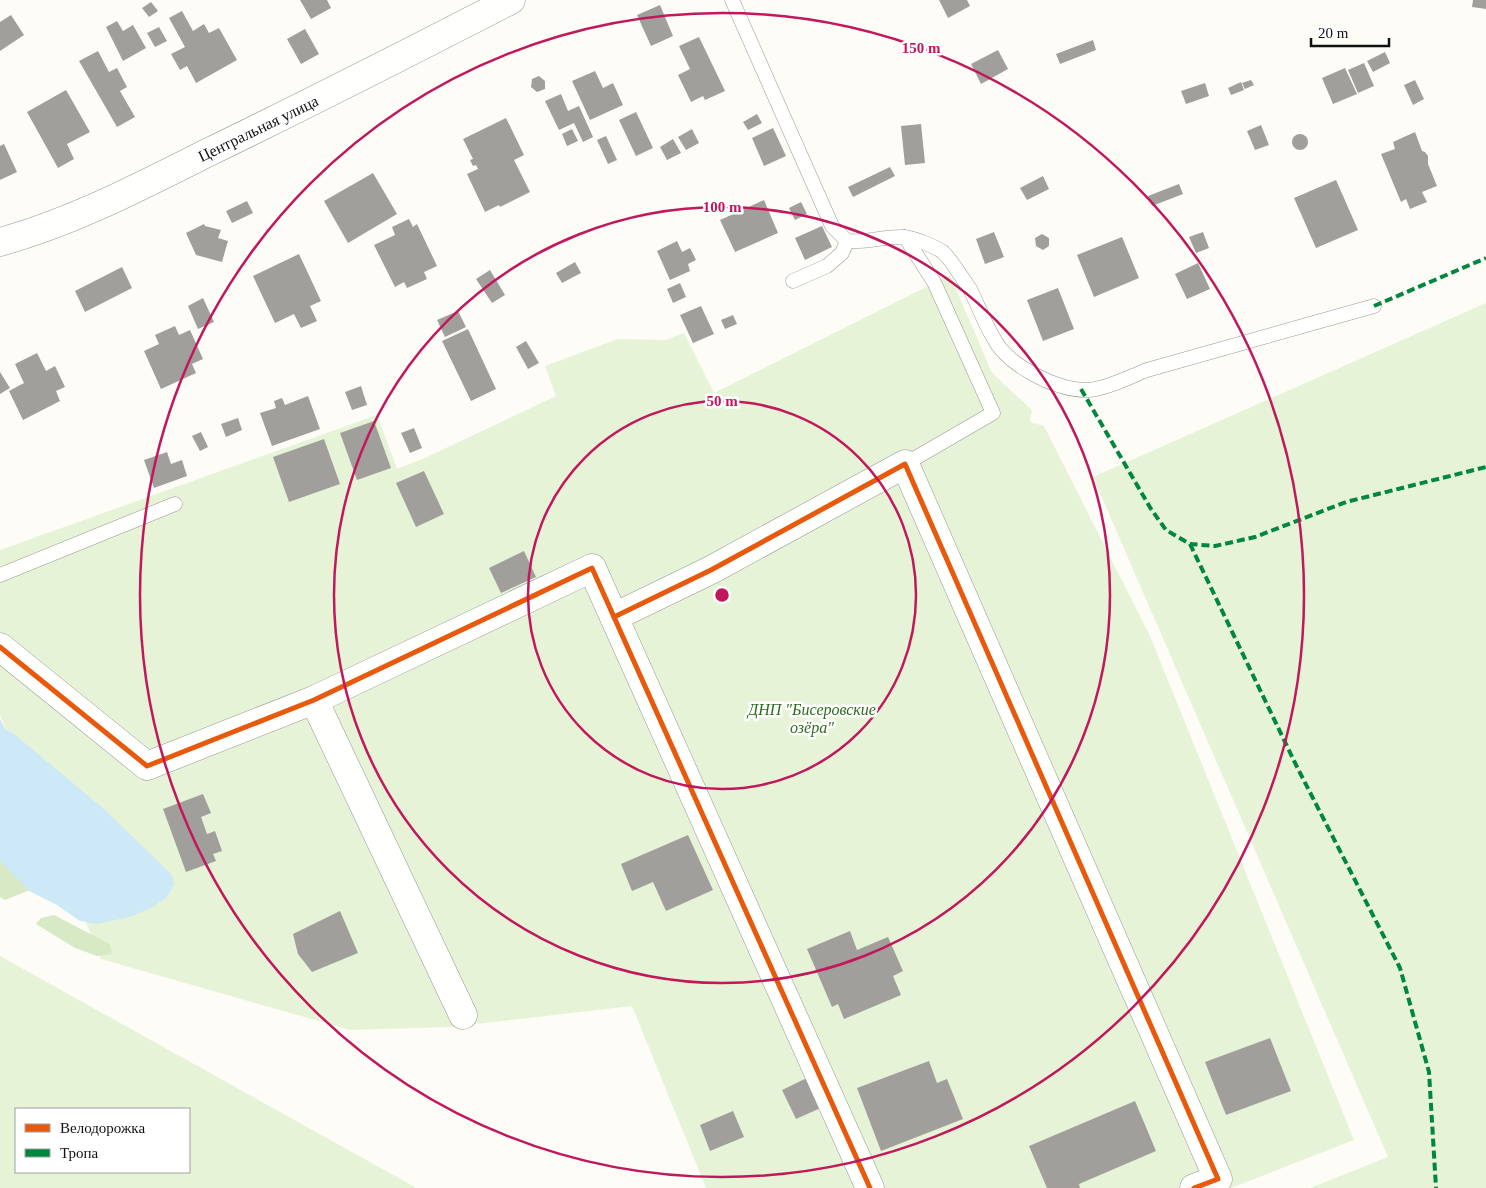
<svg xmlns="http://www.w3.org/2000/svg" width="1486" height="1188" viewBox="0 0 1486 1188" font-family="Georgia,serif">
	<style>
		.green { fill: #e7f3d7; fill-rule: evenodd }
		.forest { fill: #d8eac5 }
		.water { fill: #cde8f7 }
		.building { fill: #a19f9c }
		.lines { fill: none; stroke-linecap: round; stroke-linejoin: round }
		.service-casing { stroke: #979795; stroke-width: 15 }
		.minor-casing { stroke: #979795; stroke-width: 29 }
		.service { stroke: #fffffe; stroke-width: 14 }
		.minor { stroke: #fffffe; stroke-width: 28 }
		.quiet { stroke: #00873e; stroke-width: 4; stroke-dasharray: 8 4; stroke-linecap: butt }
		.cycleway-casing { stroke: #fff; stroke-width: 8 }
		.cycleway { stroke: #e8590c; stroke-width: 5 }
		.ring { fill: none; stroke: #c2185b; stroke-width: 2.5 }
		.labels { text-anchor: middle; stroke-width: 5; stroke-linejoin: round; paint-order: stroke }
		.street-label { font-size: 16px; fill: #111; stroke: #fff }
		.park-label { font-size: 16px; font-style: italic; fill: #2f6b1f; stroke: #fff }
		.centre { fill: #c2185b; stroke: #fff; stroke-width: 2.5 }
		.ring-label { font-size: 15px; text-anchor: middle; font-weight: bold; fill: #c2185b; stroke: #fff; stroke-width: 5; stroke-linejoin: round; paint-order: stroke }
	</style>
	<rect width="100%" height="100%" fill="#fdfcf7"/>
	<!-- green -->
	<g class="green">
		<polygon points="950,275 992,373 1032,410 1030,422 1044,426 1150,636 1354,1140 1231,1188 706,1188 632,1006 450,1027 350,1030 101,959 0,715 0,550 377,415 397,469 427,457 556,396 545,366 618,339 666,340 684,333 714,393"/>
		<polygon points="1486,303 1486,1188 1310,1188 1388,1157 1093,477"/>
		<path d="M0 956 413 1186 416 1188H0ZM16 1109H189V1172H16Z"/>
	</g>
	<!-- forest -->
	<g class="forest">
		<polygon points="0,833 30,890 5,900 0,897"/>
		<polygon points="54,915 110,944 112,954 97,956 75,948 36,924 41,918"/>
	</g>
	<!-- water -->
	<polygon class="water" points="0,719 6,730 13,733 105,810 172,875 174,884 167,897 153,907 130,917 96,924 80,921 57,905 29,891 1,862 0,860"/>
	<!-- building -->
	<g class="building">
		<polygon points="300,0 327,0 331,8 311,19"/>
		<polygon points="939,0 967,0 970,6 948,18"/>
		<polygon points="1473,0 1486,0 1486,9 1472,7"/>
		<polygon points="151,2 158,11 149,17 142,8"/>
		<polygon points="660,5 673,36 651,46 637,15"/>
		<polygon points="182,11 193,31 204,24 209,33 219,28 237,60 196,83 187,66 180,70 171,54 185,47 169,18"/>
		<polygon points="11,15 24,35 0,51 0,22"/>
		<polygon points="117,21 123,31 133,25 146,48 123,61 106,27"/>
		<polygon points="159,27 167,41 155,47 147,33"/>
		<polygon points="305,29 319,54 301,64 287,39"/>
		<polygon points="699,37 725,91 705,100 703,96 691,102 678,75 690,69 679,46"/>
		<polygon points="1093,40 1096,50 1060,64 1056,54"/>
		<polygon points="998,50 1008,69 981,84 971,64"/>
		<polygon points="98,51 109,72 117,68 127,87 120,91 135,117 117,127 79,61"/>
		<polygon points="1385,52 1390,63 1373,72 1367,61"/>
		<polygon points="1364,63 1374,86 1358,93 1348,70"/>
		<polygon points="1345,68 1357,94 1333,104 1322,78"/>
		<polygon points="595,71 603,88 613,83 623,105 590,120 572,81"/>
		<polygon points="539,76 545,81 545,89 537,92 531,87 532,79"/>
		<polygon points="1251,80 1254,85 1245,89 1242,83"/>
		<polygon points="1415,80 1424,99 1413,105 1404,85"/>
		<polygon points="1241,82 1244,90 1231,95 1228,88"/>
		<polygon points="1205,83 1209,96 1186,104 1181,91"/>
		<polygon points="66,90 90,132 67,144 74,159 58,168 27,112"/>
		<polygon points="561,94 568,111 579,106 593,137 583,142 574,123 559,130 545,101"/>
		<polygon points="636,112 653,148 636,156 619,120"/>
		<polygon points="757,114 762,123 748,130 743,122"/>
		<polygon points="506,118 524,155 514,160 530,192 500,207 499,205 485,212 467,174 478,169 476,165 473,166 470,160 473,159 463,139"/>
		<polygon points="921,124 925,163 905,165 901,126"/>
		<polygon points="1261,125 1269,145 1255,150 1247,131"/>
		<polygon points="773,128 786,156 764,166 752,138"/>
		<polygon points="572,129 578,141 567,146 562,134"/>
		<polygon points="692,129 699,143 686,150 678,137"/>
		<polygon points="1415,132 1422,151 1425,152 1428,156 1428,164 1437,186 1422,192 1427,202 1410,209 1406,199 1401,202 1381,154 1395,149 1393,142"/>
		<circle cx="1300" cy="142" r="8"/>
		<polygon points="606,136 617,160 608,164 597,140"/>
		<polygon points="673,139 681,153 667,160 660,147"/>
		<polygon points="4,144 17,172 0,180 0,146"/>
		<polygon points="890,167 895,176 853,197 848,187"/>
		<polygon points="373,173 397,214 348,243 324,201"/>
		<polygon points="1043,176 1049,189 1027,200 1020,188"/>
		<polygon points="1336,180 1358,230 1316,248 1294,198"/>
		<polygon points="1179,184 1183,194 1152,206 1148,196"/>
		<polygon points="764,200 778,233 735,252 720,220"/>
		<polygon points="247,201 253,213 232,223 226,211"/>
		<polygon points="801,202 807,214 795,220 789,208"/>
		<polygon points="409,219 413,227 417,224 437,266 424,272 427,279 407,288 404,282 395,287 374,245 395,235 392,227"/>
		<polygon points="204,224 205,226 221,230 218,238 228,241 222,262 196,255 186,233"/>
		<polygon points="822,226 832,247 805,260 795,238"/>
		<polygon points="994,232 1004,257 985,264 976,239"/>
		<polygon points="1203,232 1209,248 1196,253 1189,237"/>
		<polygon points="1042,234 1049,238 1049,246 1043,250 1036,246 1035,238"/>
		<polygon points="1122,237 1139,278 1094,297 1077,255"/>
		<polygon points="677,241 682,252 690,248 696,260 688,264 690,271 670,280 657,251"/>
		<polygon points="299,254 321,301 310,306 317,321 301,328 294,314 275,323 253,276"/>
		<polygon points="575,262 581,273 562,283 556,273"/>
		<polygon points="1198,263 1210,289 1187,299 1175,274"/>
		<polygon points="122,267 132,288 85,312 75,291"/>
		<polygon points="490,270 505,295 492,303 476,279"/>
		<polygon points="680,283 686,297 673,303 667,289"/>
		<polygon points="1058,288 1074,329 1043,341 1027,300"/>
		<polygon points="203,298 214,322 198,329 188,306"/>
		<polygon points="701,306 714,334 693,343 680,315"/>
		<polygon points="458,311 466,327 445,337 437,320"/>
		<polygon points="733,315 737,324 725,329 721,320"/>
		<polygon points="175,326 179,335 190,330 203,359 192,364 196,373 161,389 144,351 159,344 155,335"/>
		<polygon points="468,329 496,389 471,401 442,341"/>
		<polygon points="526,341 539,363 528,369 516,347"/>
		<polygon points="37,353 46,371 55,366 65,387 56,391 60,401 23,420 9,391 24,383 15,364"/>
		<polygon points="0,372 10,388 0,394"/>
		<polygon points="361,386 367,405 352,410 345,392"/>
		<polygon points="308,396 320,429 272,446 260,413 276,408 274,401 282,398 285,405"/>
		<polygon points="238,418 242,430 226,437 221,424"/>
		<polygon points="374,421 391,468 357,480 340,433"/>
		<polygon points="414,428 422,448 410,453 401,433"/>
		<polygon points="201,432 208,447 200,451 192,436"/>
		<polygon points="324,439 340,484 289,502 273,457"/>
		<polygon points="167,452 171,464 182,460 187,476 154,488 144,460"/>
		<polygon points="424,471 444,514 416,527 396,483"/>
		<polygon points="524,551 536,577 501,593 489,568"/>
		<polygon points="203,794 211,813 201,817 207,834 215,831 222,851 213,854 216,861 186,872 163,809"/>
		<polygon points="688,835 713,890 666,911 653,882 632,891 621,864"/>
		<polygon points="340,911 358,953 312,972 298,954 293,934"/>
		<polygon points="850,931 857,950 888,937 903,971 893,976 901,995 844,1019 838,1004 832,1007 807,949"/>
		<polygon points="1270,1038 1291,1091 1226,1115 1205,1062"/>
		<polygon points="929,1061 937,1083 947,1079 963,1119 881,1151 857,1088"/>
		<polygon points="811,1076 825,1106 796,1119 782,1090"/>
		<polygon points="1135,1101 1156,1151 1079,1184 1080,1188 1047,1188 1029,1146"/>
		<polygon points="733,1111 744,1137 710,1151 700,1125"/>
	</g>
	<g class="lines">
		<defs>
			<g id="service">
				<path d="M732 0 832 226 847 241C866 243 885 236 904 237 914 238 934 246 943 252 948 257 953 264 957 270 961 276 966 283 970 289 978 305 984 322 993 337 1007 366 1058 391 1089 390 1109 388 1129 377 1147 370L1374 306"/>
				<polyline points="793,281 827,266 842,253 847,241"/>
				<polyline points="905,464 993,413 934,282 905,237"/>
				<polyline points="0,575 175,504"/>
			</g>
			<g id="minor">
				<path d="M0 242C73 222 141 186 209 152 310 103 410 52 511 0"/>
				<polyline points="614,617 711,570 905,464 1218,1179 1194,1188"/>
				<polyline points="0,647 147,766 314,700 592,568 870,1188"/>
				<polyline points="314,700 463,1015"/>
			</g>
		</defs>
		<!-- service casing -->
		<use href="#service" class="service-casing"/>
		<!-- minor casing -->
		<use href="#minor" class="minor-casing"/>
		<!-- service -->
		<use href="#service" class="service"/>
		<!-- minor -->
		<use href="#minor" class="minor"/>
		<!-- quiet -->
		<g class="quiet">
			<polyline points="1374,306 1486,258"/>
			<polyline points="1081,389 1151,509 1166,530 1190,544 1215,546 1255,537 1346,502 1486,467"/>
			<polyline points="1190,544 1297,767 1400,968 1429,1072 1436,1188"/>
		</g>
		<defs>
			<g id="cycleway">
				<polyline points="614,617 711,570 905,464 1218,1179 1194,1188"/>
				<polyline points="0,647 147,766 314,700 592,568 870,1188"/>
			</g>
		</defs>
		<!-- cycleway casing -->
		<use href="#cycleway" class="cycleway-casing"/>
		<!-- cycleway -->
		<use href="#cycleway" class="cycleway"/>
	</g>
	<!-- distance rings -->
	<g class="ring">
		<circle cx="722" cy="595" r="194"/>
		<circle cx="722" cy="595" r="388"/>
		<circle cx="722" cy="595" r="582"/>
	</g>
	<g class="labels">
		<!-- street labels -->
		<g class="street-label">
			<text transform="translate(258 128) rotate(-26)" y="6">Центральная улица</text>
		</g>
		<!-- park labels -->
		<g class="park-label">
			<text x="812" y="715">ДНП "Бисеровские<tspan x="812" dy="18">озёра"</tspan></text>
		</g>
	</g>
	<circle cx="722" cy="595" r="8" class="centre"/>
	<g class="ring-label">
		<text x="921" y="53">150 m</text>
		<text x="722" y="212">100 m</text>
		<text x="722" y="406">50 m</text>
	</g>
	<!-- legend -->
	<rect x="15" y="1108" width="175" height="65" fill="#ffffff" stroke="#a0a0a0"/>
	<rect x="25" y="1124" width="25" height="8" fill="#e8590c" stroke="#a0a0a0"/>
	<text x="60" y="1133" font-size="15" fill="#111111">Велодорожка</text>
	<rect x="25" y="1149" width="25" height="8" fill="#00873e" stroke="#a0a0a0"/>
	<text x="60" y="1158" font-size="15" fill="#111111">Тропа</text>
	<!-- scale -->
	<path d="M1311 38v8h78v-8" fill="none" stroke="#111111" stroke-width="2.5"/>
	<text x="1318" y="38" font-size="15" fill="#111111" stroke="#ffffff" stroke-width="4" paint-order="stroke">20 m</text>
</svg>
